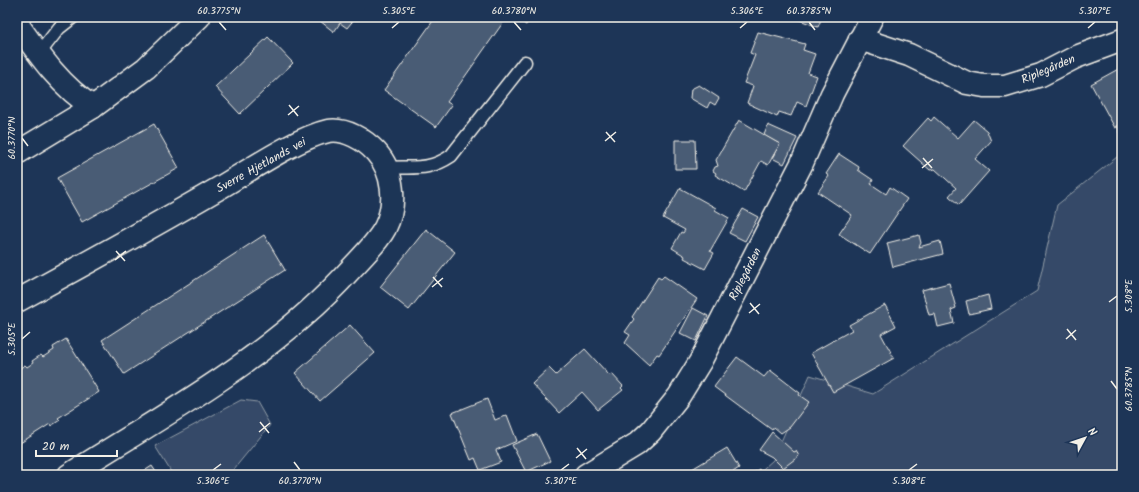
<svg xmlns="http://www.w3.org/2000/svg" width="1139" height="492" viewBox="0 0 1139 492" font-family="Kalam,sans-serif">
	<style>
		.green { fill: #354a67; stroke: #949ea8 }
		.building { fill: #485b74; stroke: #f4f1e8 }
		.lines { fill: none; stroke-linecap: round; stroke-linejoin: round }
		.lane-casing { stroke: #f4f1e8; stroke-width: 15 }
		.street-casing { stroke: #f4f1e8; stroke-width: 25 }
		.secondary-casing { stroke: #f4f1e8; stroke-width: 25 }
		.lane { stroke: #1d3557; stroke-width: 12 }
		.street { stroke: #1d3557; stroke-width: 22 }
		.secondary { stroke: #1d3557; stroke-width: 22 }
		.ticks { fill: none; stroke: #f4f1e8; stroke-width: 1.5 }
		.labels { text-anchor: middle; stroke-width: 3.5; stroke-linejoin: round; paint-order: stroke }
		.street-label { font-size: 12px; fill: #f4f1e8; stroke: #1d3557 }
		.neatline { fill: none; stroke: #f4f1e8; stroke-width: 1.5 }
		.ticks-label { font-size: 10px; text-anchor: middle; fill: #f4f1e8 }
	</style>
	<rect width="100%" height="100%" fill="#1d3557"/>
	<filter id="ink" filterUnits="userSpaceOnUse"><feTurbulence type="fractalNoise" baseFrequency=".025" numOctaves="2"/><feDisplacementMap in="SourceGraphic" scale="8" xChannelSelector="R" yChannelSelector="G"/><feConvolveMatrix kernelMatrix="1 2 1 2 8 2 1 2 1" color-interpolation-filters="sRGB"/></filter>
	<g filter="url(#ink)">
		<!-- green -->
		<g class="green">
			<polygon points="1122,153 1122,475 756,475 773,460 810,375 873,394 1037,291 1057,205"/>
			<polygon points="241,400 257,402 270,425 229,475 173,475 155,446"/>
		</g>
		<!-- building -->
		<g class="building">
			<polygon points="315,17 356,17 347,28 340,23 334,32"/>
			<polygon points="438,17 507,17 447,102 452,105 436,127 384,90 435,18 437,19"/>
			<polygon points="514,17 532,17 526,25"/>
			<polygon points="792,17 822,17 818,27"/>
			<polygon points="758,32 805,44 803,50 815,54 808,73 817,76 806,106 797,102 791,116 779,112 777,117 747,103 753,86 744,83 755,55 750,53"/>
			<polygon points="268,37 293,63 240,114 215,87"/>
			<polygon points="1122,67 1122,124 1115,128 1091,84"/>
			<polygon points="699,85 719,98 715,105 710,102 707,108 690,98 691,89"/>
			<polygon points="934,117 958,138 974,120 987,131 991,141 975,159 989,171 959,205 949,196 956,188 935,169 930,170 903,146 928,118 931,121"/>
			<polygon points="739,120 780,144 768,165 761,161 744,192 715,175 716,173 713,171 715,167 718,166 716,160"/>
			<polygon points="154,124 179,168 82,222 57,178"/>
			<polygon points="1122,124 1122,137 1117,126"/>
			<polygon points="768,125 797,138 784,164 772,158 780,144 764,135"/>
			<polygon points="675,140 695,140 696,169 675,169"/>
			<polygon points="839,154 859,167 858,170 873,180 871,184 886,194 890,187 907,199 870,254 839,234 852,215 818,192 829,176 826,174"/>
			<polygon points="680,188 716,208 715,210 729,218 710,251 714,253 705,269 684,258 685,256 672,248 681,232 683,233 685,230 663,218"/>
			<polygon points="743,209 758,217 745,241 729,233"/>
			<polygon points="426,229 455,252 409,310 380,287"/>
			<polygon points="264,235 285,270 124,374 102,340"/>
			<polygon points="919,235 921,243 919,247 940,241 943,254 893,267 887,243"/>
			<polygon points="664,276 697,299 659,355 657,354 649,365 625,343 630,335 625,332 634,319 632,317 658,277 661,279"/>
			<polygon points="949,283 956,308 951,310 954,323 938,327 935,314 929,315 922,290"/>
			<polygon points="988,295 991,309 969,314 966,301"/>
			<polygon points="885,305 896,326 881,334 894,358 833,392 811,353 852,330 849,325"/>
			<polygon points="693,308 708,316 696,341 680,333"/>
			<polygon points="350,325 375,353 320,401 295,373"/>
			<polygon points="66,339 99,392 58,418 60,420 51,426 50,424 17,445 17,370 25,365 27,367 33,363 32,361 41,355 43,357 54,350 53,347"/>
			<polygon points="585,349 609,375 612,374 623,386 621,388 623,390 598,410 582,392 559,413 532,384 549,368 556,375"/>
			<polygon points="737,357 764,377 770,370 800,393 799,395 809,402 790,427 781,433 774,427 772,430 714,387"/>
			<polygon points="487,399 495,420 507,415 517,441 496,450 501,462 480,470 475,458 471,460 452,413"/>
			<polygon points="772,432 794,452 796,451 799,456 783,468 772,457 759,450"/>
			<polygon points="537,434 550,461 526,472 512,445"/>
			<polygon points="727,448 739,468 730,474 731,475 682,475"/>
			<polygon points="152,466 158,475 138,475"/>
			<polygon points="759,469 763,475 751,475"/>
		</g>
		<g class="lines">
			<defs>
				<g id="lane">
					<polyline points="38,55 59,28 73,17"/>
					<path d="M386 168C413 166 427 172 451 156L525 62"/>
				</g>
				<g id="street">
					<path d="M19 17 18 25C39 55 61 87 93 107"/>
					<polyline points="860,39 909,55 967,83 984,86 1005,86 1041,75 1076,57 1122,40"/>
					<path d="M17 301C85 264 154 226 221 187 250 170 297 138 328 131 345 128 365 140 376 152 394 172 397 204 385 228 377 243 363 256 351 269 273 356 167 413 69 475"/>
					<polyline points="586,475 637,444 651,431 679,396 700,362 802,163 832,94 872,17"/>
				</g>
				<polyline id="secondary" points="17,153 93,107 146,68 199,17"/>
			</defs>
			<!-- lane casing -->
			<use href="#lane" class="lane-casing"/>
			<!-- street casing -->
			<use href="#street" class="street-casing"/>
			<!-- secondary casing -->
			<use href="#secondary" class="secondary-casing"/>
			<!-- lane -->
			<use href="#lane" class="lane"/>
			<!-- street -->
			<use href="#street" class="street"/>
			<!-- secondary -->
			<use href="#secondary" class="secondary"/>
		</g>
	</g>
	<!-- ticks -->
	<path class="ticks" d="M219 22 226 30M514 22 521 30M809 22 815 30M392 28 399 22M740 28 747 22M1088 28 1095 22M289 105 298 116M288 115 299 106M606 132 615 142M22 138 28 146M605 141 616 132M923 158 932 168M922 168 933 159M116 251 125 261M115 260 126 251M433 277 442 287M432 287 443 278M1109 302 1117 296M750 303 759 314M749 313 760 304M1067 329 1076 340M22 339 30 332M1066 339 1076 330M1111 381 1117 389M260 422 269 433M259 432 270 423M577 448 586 459M576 458 587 449M294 462 300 470M213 470 221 464M561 470 569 464M909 470 917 464"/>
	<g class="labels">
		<!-- street labels -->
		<g class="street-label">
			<text transform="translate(1048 69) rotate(-23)" y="4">Riplegården</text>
			<text transform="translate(261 165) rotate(-29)" y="4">Sverre Hjetlands vei</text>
			<text transform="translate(745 274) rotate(-63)" y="4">Riplegården</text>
		</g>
	</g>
	<!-- margin -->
	<rect width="1139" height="492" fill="none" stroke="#1d3557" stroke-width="44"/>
	<!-- north arrow -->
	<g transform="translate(1085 438) rotate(50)" stroke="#1d3557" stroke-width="3" paint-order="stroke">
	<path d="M0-3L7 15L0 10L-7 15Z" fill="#f4f1e8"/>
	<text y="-6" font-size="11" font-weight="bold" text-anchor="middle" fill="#f4f1e8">N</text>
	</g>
	<!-- scale -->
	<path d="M36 450v6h81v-6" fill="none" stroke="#f4f1e8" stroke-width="2"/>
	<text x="42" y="450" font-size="12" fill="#f4f1e8" stroke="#1d3557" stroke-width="3" paint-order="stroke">20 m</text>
	<rect x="22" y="22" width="1095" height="448" class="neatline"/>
	<g class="ticks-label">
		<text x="219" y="14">60.3775°N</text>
		<text x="399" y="14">5.305°E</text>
		<text x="514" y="14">60.3780°N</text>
		<text x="747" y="14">5.306°E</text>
		<text x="809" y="14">60.3785°N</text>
		<text x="1095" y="14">5.307°E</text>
		<text transform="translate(11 138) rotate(-90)" y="4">60.3770°N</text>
		<text transform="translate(1128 296) rotate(-90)" y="4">5.308°E</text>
		<text transform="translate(11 339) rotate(-90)" y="4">5.305°E</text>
		<text transform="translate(1128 389) rotate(-90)" y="4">60.3785°N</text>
		<text x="213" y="484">5.306°E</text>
		<text x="300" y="484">60.3770°N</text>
		<text x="561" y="484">5.307°E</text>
		<text x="909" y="484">5.308°E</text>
	</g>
</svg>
